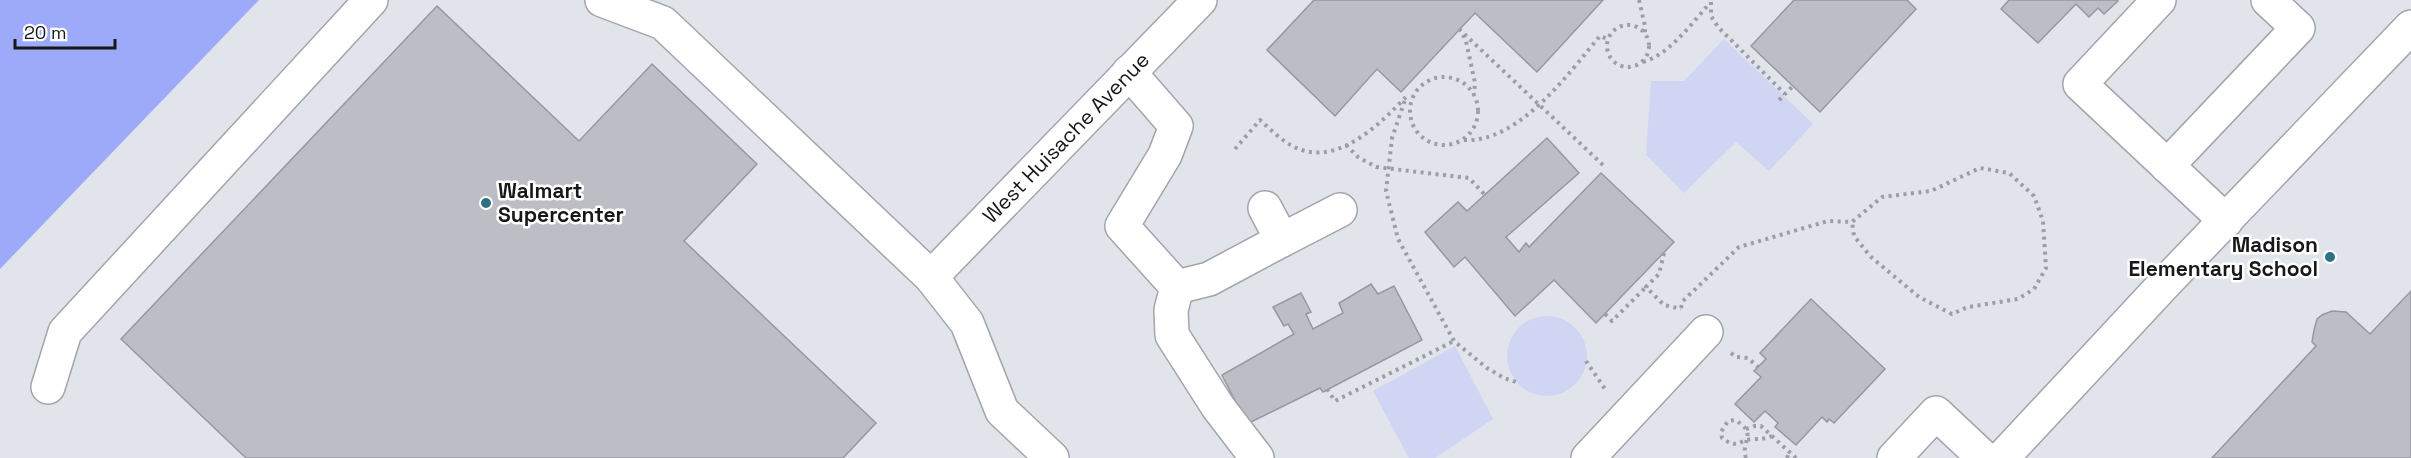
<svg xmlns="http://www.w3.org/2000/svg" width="2411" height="458" viewBox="0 0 2411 458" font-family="'Space Grotesk',sans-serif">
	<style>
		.green { fill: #cfd5f2 }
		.forest { fill: #9caaf9 }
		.building { fill: #bdbec5; stroke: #96989f; stroke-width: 1.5 }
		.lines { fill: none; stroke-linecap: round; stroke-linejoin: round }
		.minor-casing { stroke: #a3a5ab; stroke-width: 36 }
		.path { stroke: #9d9ea4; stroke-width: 4; stroke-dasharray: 3 4.5; stroke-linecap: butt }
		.minor { stroke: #fff; stroke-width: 33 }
		.poi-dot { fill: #2f7084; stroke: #fff; stroke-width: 2 }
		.labels { text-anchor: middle; stroke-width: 5; stroke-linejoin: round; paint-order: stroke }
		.street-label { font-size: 21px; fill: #18181b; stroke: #fff }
		.poi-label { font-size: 21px; font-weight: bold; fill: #18181b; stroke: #fff; text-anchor: start }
	</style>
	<rect width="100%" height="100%" fill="#e2e4eb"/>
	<!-- green -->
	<g class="green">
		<polygon points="1724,39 1813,124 1769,171 1736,142 1684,193 1646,155 1651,81 1684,81"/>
		<circle cx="1547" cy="356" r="40"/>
		<polygon points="1455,346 1493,419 1435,458 1409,458 1373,391"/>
	</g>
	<!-- forest -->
	<polygon class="forest" points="0,0 259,0 0,269"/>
	<!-- building -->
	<g class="building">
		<polygon points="1314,0 1603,0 1537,72 1475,13 1401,92 1377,69 1335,116 1267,50"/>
		<polygon points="1794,0 1907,0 1916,9 1820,112 1751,46"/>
		<polygon points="2009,0 2117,0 2118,1 2104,14 2098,8 2089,17 2076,4 2038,43 2001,9"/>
		<polygon points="437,6 579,141 652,64 757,164 684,241 876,423 843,458 246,458 121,339"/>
		<polygon points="1547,138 1579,173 1506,237 1519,252 1526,243 1529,247 1601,173 1674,242 1596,323 1554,280 1515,316 1465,257 1454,267 1425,232 1458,202 1467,211"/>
		<polygon points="1371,284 1378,294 1394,286 1422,340 1323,392 1320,388 1247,424 1222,375 1294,334 1288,324 1284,326 1273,307 1301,293 1311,312 1306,314 1313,329 1343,313 1339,303"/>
		<polygon points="2411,291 2411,458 2212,458 2316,346 2312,342 2314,330 2317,319 2322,315 2332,311 2346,312 2370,334"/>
		<polygon points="1811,299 1885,369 1834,423 1829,419 1827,422 1822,417 1796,445 1775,427 1778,423 1765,411 1754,422 1735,404 1761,377 1754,371 1766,359 1760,353"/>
	</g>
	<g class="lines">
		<defs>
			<g id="minor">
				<polyline points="602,0 663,23 931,277 967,323 1002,411 1052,458"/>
				<polyline points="2159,0 2080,84 2226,221"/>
				<polyline points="1129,72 1176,126 1165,155 1122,226 1177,287 1171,310 1172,335 1218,407 1257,458"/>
				<polyline points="2167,166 2298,28 2268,0"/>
				<polyline points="1282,240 1340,210"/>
				<path id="s1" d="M931 277 1200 0"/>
				<polyline points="1177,287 1209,279 1282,240 1265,208"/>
				<polyline points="48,387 65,332 371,0"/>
				<polyline points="1588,458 1706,332"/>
				<polyline points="1894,458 1936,413 1984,458"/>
				<polyline points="2002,458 2168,280 2411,27"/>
			</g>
		</defs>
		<!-- minor casing -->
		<use href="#minor" class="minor-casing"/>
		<!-- path -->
		<g class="path">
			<polyline points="1639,0 1645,26 1645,34"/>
			<polyline points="1711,2 1711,16 1718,27 1785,94"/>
			<circle cx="1628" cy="46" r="21"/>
			<polyline points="1459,29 1604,166"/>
			<polyline points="1463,35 1466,41 1475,83 1474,94"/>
			<path d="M1643 62C1670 54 1691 24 1710 3"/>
			<circle cx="1444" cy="111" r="34"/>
			<polyline points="1779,100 1793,86"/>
			<path d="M1464 140C1519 143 1568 74 1600 36L1608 39"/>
			<polyline points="1346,145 1358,157 1376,167 1469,178 1485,195"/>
			<path d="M1235 149 1260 120C1272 131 1287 146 1302 150 1341 163 1381 123 1406 97L1392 138 1386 191 1398 239 1454 341 1487 368 1504 378 1516 382"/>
			<polyline points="1664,253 1659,274 1646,287 1664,305 1681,309"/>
			<polyline points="1681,308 1683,301 1739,247 1828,221 1852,222 1882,197 1931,191 1980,168 2009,173 2034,196 2043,221 2046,268 2034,289 2018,299 1968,307 1952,314 1919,297 1871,257 1854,236 1852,222"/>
			<polyline points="1605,314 1612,321 1646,287"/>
			<polyline points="1731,353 1736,357 1748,358 1758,367"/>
			<polyline points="1586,361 1605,389"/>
			<polyline points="1327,389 1335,401 1454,341"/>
			<polyline points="1746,429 1755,426 1761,426 1796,458"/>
			<path d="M1746 458C1740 440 1759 434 1735 420L1728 421 1721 432 1722 438C1738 450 1738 440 1753 439 1760 439 1765 439 1772 436"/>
			<polyline points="1787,458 1789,452"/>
		</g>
		<!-- minor -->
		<use href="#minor" class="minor"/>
	</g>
	<!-- markers -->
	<g class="poi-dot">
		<circle cx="486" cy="203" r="6"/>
		<circle cx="2330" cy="257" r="6"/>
	</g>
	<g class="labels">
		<!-- street labels -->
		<g class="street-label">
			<text dy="7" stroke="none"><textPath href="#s1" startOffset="194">West Huisache Avenue</textPath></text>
		</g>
		<!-- poi labels -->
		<g class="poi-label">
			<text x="498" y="198">Walmart<tspan x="498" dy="24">Supercenter</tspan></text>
			<text x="2318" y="252" text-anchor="end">Madison<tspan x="2318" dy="24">Elementary School</tspan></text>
		</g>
	</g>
	<!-- scale -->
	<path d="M15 39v9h100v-9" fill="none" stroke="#18181b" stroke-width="3"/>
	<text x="24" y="39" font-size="18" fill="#18181b" stroke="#ffffff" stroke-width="4.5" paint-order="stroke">20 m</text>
</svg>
